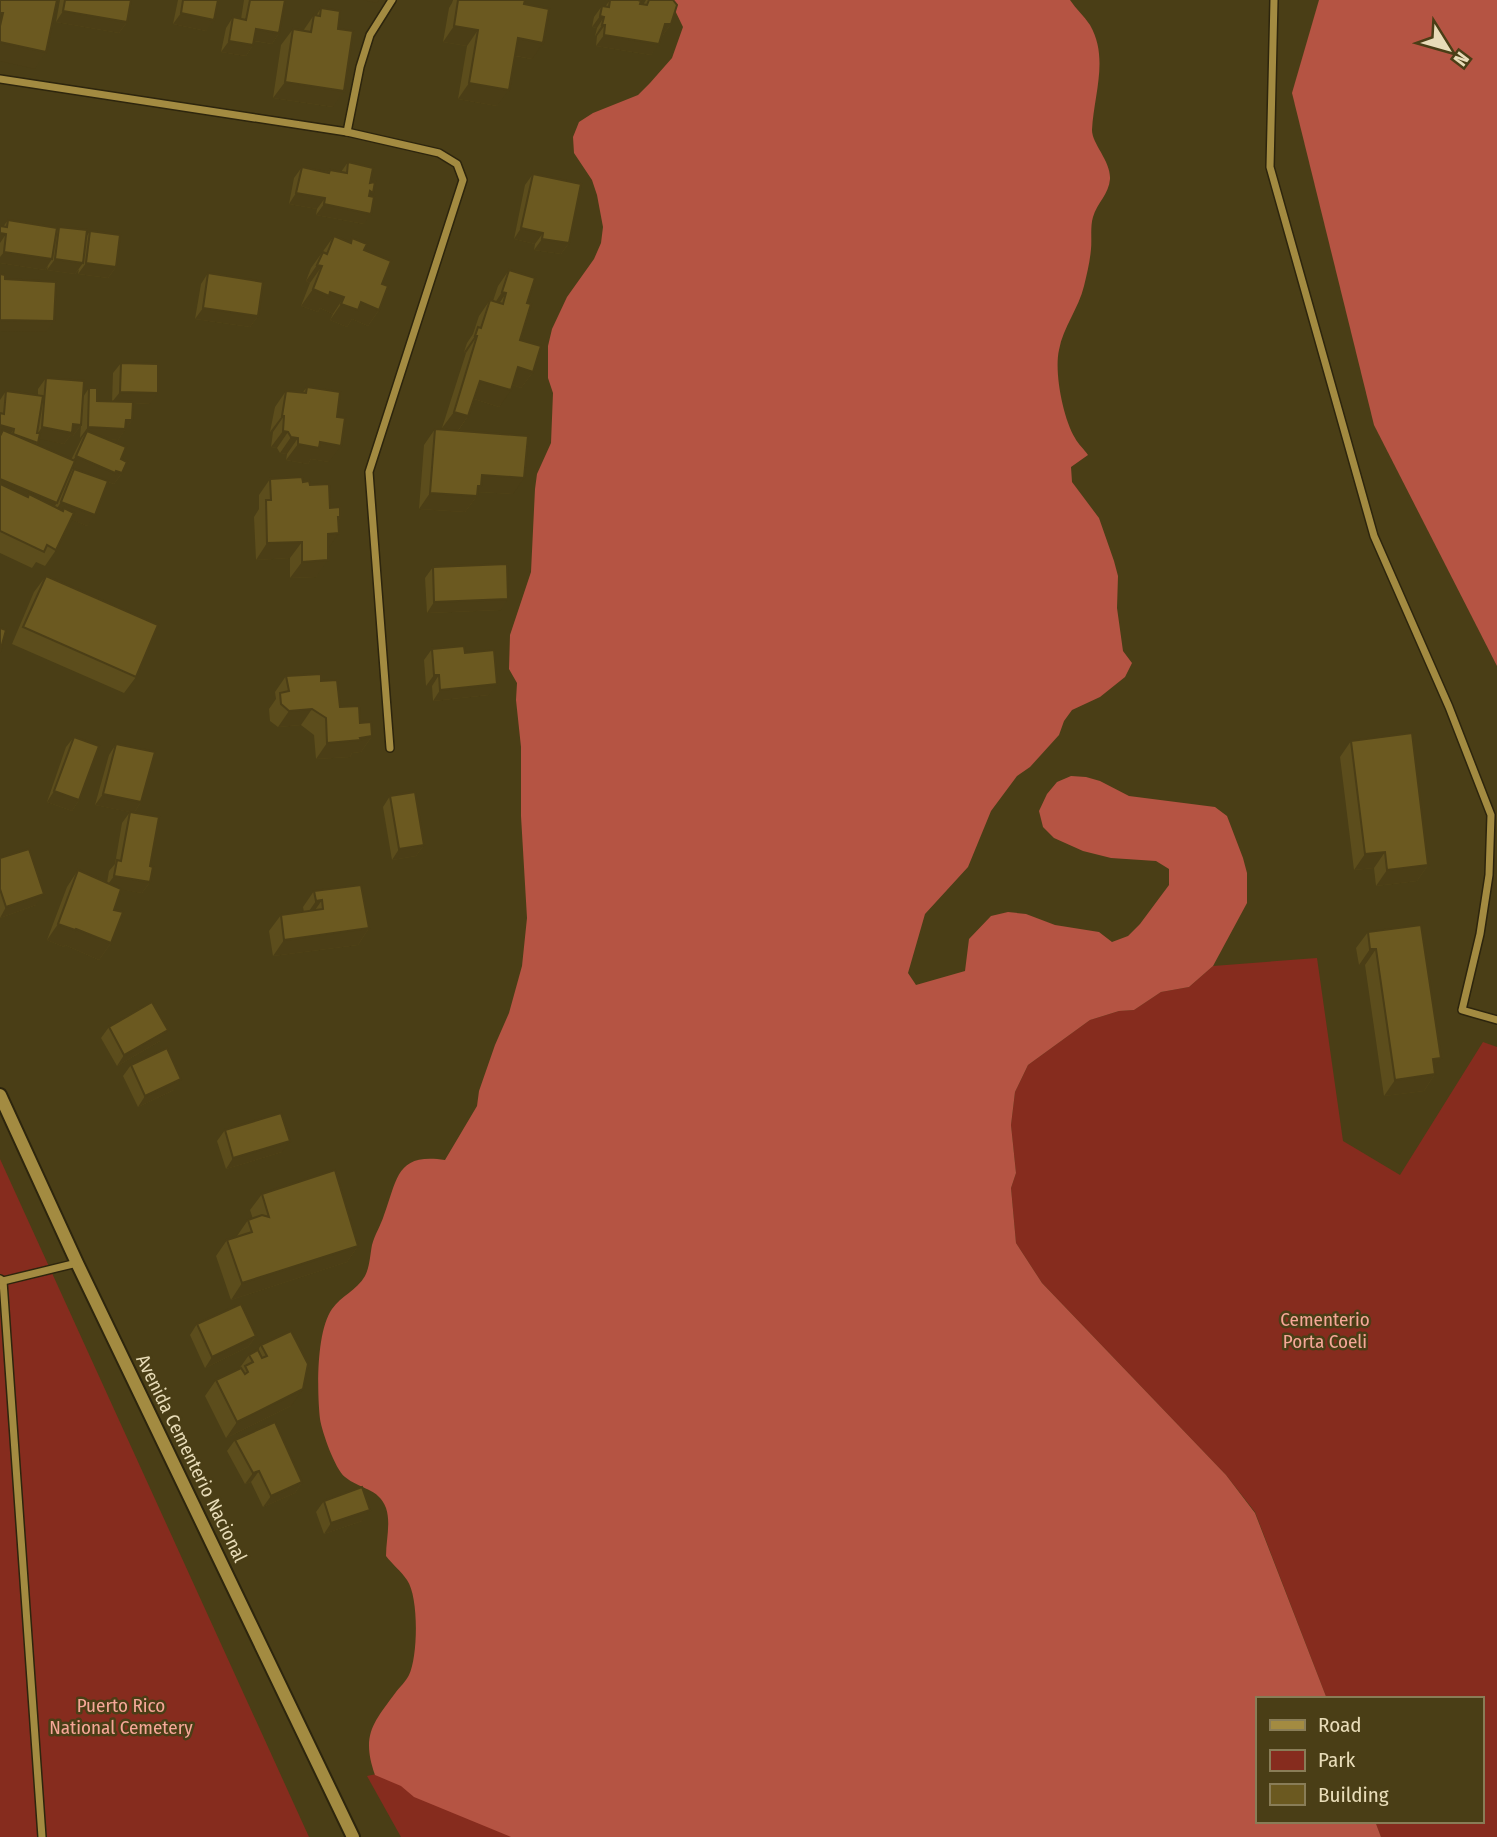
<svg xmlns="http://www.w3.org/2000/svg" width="1497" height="1837" viewBox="0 0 1497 1837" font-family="'Fira Sans Condensed',sans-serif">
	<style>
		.green { fill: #862c1e }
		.forest { fill: #b55443 }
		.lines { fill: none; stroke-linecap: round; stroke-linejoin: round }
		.minor-casing { stroke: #2d250d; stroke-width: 10 }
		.tertiary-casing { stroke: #2d250d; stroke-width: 16 }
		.minor { stroke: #a38b41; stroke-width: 7 }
		.tertiary { stroke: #a38b41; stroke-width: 12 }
		.wall { fill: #5c4d1c; fill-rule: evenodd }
		.shaded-wall { fill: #4b3e16 }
		.building { fill: #6b5920; stroke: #4b3e16; stroke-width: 2 }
		.labels { text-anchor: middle; stroke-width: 5; stroke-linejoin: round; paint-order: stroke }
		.park-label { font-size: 19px; fill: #f6a798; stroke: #4a3e16 }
		.street-label { font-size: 19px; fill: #e8dcb8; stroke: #4a3e16 }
	</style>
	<rect width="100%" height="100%" fill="#4a3e16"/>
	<!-- green -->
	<g class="green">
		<polygon points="1317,958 1343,1141 1400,1175 1483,1042 1497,1047 1497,1837 1381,1837 1375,1821 1481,1821 1481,1699 1327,1699 1255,1512 1226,1475 1042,1283 1016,1243 1011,1188 1016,1173 1011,1125 1015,1092 1028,1065 1090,1020 1119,1011 1134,1010 1161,992 1189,987 1213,966"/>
		<polygon points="0,1159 309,1837 0,1837"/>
		<polygon points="563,1735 671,1837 401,1837 367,1776"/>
	</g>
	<!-- forest -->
	<g class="forest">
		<path d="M670 0H1070C1076 9 1084 16 1090 25 1109 58 1094 94 1092 130 1092 144 1111 161 1110 179 1109 194 1097 203 1093 217 1090 227 1092 239 1091 249 1090 261 1087 274 1084 286 1079 308 1063 327 1059 350 1054 372 1063 418 1075 438 1078 444 1084 449 1088 455L1071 467 1072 482 1099 518 1114 561 1118 576 1117 608 1123 651 1132 663 1125 677 1100 697 1072 710 1064 721 1059 735 1030 767 1017 776 991 811 968 867 925 914 908 973 916 985 965 971 969 939 991 916 1008 912 1026 914 1055 925 1099 932 1112 942 1128 936 1140 924 1169 885V869L1156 861 1111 858 1083 851 1054 838 1043 827 1039 811 1047 794 1057 782 1071 776 1086 777 1100 781 1129 796 1215 807 1227 816 1243 858 1247 873V903L1213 966 1189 987 1161 992 1134 1010 1119 1011 1090 1020 1028 1065 1015 1092 1011 1125 1016 1173 1011 1188 1016 1243 1042 1283 1226 1475 1255 1513 1327 1699H1257V1821H1375L1381 1837H511L414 1797 401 1786 375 1775C361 1735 373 1723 396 1692 400 1687 406 1681 409 1675 418 1656 419 1597 407 1580 401 1571 392 1564 386 1556 386 1540 391 1523 386 1508 379 1488 359 1489 345 1477 335 1469 322 1432 320 1419 317 1392 316 1332 332 1309 341 1296 357 1290 365 1276 370 1266 370 1255 372 1245 375 1234 381 1225 384 1215 398 1178 396 1153 445 1160L477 1106 479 1091 495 1045 509 1013 522 966 527 918 521 816V747L516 700 517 683 509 669 510 635 531 572 535 489 537 474 551 443 553 393 548 378V346L552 329 567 297 594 259 601 243 603 227 597 195 592 180 574 153 573 137 579 122 593 113 638 95 650 83 672 58 683 27Z"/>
		<polygon points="1319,0 1497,0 1497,666 1374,425 1292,93"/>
	</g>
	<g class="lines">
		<defs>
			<g id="minor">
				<polyline points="1274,0 1270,167 1374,536 1449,707 1491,815 1489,875 1480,934 1462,1010 1497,1020"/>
				<polyline points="0,79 347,132 439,153 457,164 463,180 369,472 390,748"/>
				<polyline points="347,132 360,67 370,35 392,0"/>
				<polyline points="0,1279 3,1281 42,1837"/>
				<polyline points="3,1281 77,1263"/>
			</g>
			<polyline id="tertiary" points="0,1095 77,1263 353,1837"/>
		</defs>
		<!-- minor casing -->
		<use href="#minor" class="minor-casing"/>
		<!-- tertiary casing -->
		<use href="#tertiary" class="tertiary-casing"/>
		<!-- minor -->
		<use href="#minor" class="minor"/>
		<!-- tertiary -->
		<use href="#tertiary" class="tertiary"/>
	</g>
	<!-- wall -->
	<g class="wall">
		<polygon points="60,0 131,0 127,22 119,33 56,22"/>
		<polygon points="178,0 219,0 206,31 173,24"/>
		<polygon points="244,0 285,0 279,33 272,44 254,41 253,45 246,56 221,52 226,28 233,17 241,19"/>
		<polygon points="453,0 525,0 524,4 532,59 515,56 497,106 458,99 467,46 443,42 449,8 452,3"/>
		<polygon points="610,0 638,0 640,4 643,5 646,0 673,0 671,24 663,35 662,35 651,55 596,46 597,36 595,36 597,28 592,27 594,17 602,6 605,7"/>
		<polygon points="321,8 338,29 333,107 273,98 281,45 293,29 303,31 314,15 316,16"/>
		<polygon points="348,162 370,183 370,196 364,224 316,215 317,209 289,204 294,178 302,167 328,172 330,170 341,172"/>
		<polygon points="533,174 569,243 561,254 534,250 535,244 514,239 525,185"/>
		<polygon points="8,220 57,230 59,227 86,237 90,231 116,267 108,278 78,274 79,269 75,274 47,270 48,266 45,270 0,263 0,226 3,227"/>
		<polygon points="334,236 350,242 352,238 364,250 382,284 379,310 368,326 352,319 347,327 330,320 333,314 320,308 318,312 301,306 310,283 306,281 311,268"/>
		<polygon points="509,270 527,303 520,340 533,372 521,388 512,385 499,407 474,399 468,416 458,431 513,494 477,492 477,496 465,512 419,509 424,445 435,429 451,430 442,428 466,353 464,352 467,343 473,334 479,316 490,300 493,301 498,286"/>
		<polygon points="208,273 258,316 250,327 195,319 201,284"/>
		<path d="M121 363 150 404 133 403 132 420 124 431 118 440 107 439 121 459 122 473 114 484 108 482 107 484 87 526 71 519 56 550 45 566 36 562 32 568 0 553V400L6 391 38 395V389L46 378 83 397 89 388 97 401 112 402 113 373ZM81 425 80 438H82L71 460 37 445 39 438 64 444 70 436H73Z"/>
		<polygon points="307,387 329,462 311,459 308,464 286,460 287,454 280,453 277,448 271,447 273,432 270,432 275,407 286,391 303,392"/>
		<polygon points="270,479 303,482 310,485 330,508 340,517 338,521 316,577 290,578 290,558 256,560 254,517 259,509 259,495"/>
		<polygon points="433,567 501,610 427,613 425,578"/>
		<polygon points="46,576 136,677 124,693 12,644 34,592"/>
		<polygon points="432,649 489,695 433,701 432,686 426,686 424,660"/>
		<polygon points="286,676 321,681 340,707 360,723 372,736 361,752 352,753 350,757 316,759 314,735 301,725 278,727 270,721 269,709 276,699 275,692"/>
		<polygon points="74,737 79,800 72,811 47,802 66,747"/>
		<polygon points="1351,741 1428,865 1417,881 1376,886 1374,868 1354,870 1340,757"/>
		<polygon points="116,744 141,802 134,813 150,866 150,882 142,893 121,889 114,910 111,943 99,960 65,945 64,947 47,940 67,887 78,870 107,883 109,871 115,864 122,823 130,812 95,805 109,755"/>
		<polygon points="390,796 424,845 416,856 392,860 383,807"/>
		<polygon points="0,858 36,905 0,918"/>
		<polygon points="314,891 369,928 358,945 273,956 269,931 281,915 304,912 303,907"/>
		<polygon points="1368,932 1434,1067 1435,1074 1424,1091 1384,1096 1365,965 1359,965 1356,948"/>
		<polygon points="109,1027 160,1041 117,1066 101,1038"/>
		<polygon points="131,1065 174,1090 138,1107 123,1076"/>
		<polygon points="225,1130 282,1152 226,1169 217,1141"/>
		<polygon points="262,1194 358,1246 347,1262 231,1300 216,1256 227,1240 237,1236 248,1220 253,1219 250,1210"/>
		<polygon points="197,1324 256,1336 248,1347 205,1368 190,1335"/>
		<polygon points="261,1345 291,1406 226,1438 205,1396 216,1380 239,1369 249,1355 258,1350"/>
		<polygon points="235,1440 302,1482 295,1493 263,1507 251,1482 245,1484 227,1451"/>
		<polygon points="324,1501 362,1521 324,1534 316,1512"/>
	</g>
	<!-- shaded-wall -->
	<g class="shaded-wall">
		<polygon points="363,0 379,0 377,3"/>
		<polygon points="63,11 127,22 119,33 56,22"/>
		<polygon points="181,13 214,20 206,31 173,24"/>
		<polygon points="600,16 604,17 597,28 592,27"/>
		<polygon points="665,24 671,24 663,35 658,35"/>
		<polygon points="602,25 605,25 597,36 595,36"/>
		<polygon points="454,26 478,30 467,46 443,42"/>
		<polygon points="256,29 279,33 272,44 249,40"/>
		<polygon points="604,35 659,44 651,55 596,46"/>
		<polygon points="518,38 543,43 532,59 506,54"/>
		<polygon points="229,41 253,45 246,56 221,52"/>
		<polygon points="0,42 46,52 35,69 0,61"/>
		<polygon points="285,82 344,91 333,107 273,98"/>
		<polygon points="469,83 509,90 497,106 458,99"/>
		<polygon points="296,193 325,198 317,209 289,204"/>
		<polygon points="324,204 371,214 364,224 316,215"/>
		<polygon points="521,228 543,233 535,244 514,239"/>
		<polygon points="0,233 6,234 0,243"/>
		<polygon points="542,239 569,243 561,254 534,250"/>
		<polygon points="4,252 52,259 45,270 0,263 0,257"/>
		<polygon points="55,259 83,263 75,274 47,270"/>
		<polygon points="86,263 116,267 108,278 78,274"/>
		<polygon points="317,265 322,266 310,283 306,281"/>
		<polygon points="313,289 330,292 344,297 333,314 320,308 318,312 301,306"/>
		<polygon points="502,292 506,293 495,310 491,309"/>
		<polygon points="361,302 379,310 368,326 352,319 347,327 330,320 341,304"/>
		<polygon points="203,308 258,316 250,327 195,319"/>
		<polygon points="0,320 54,321 46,332 0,331"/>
		<polygon points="475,336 477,336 466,353 464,352"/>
		<polygon points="518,367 533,372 521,388 506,383"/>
		<polygon points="480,381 511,390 499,407 468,397"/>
		<polygon points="120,392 158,393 150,404 112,402"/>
		<polygon points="454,412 468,416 457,432 442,428"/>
		<polygon points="282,416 284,416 273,432 270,432"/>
		<polygon points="126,420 132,420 118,440 84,438 87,431 82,438 80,438 88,427"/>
		<polygon points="73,424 81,425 73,436 70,436 64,444 35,438 42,427"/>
		<polygon points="0,425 14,429 6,440 3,430 0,434"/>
		<polygon points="283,431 288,432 277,448 271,447"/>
		<polygon points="291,437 298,438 287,454 280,453"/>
		<polygon points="320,442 341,446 329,462 311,459 308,464 286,460 298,444"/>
		<polygon points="76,456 122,473 114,484 108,482 107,484 68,467"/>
		<polygon points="482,475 524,478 513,494 477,492 477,496 465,512 419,509 430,493"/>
		<polygon points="0,479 57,503 46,519 29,494 19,508 0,500"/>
		<polygon points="61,502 95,515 87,526 60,515 64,508 59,515 54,513"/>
		<polygon points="339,533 327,550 328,534"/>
		<polygon points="302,542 290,558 256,560 267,543"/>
		<polygon points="328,560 316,577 290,578 302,562"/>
		<polygon points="508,599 501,610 427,613 434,602"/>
		<polygon points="434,675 439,675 432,686 426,686"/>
		<polygon points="497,684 489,695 433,701 440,690"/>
		<polygon points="312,709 301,725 278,727 289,711"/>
		<polygon points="372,736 361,752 352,753 350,757 316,759 327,743"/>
		<polygon points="54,791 79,800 72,811 47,802"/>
		<polygon points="103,794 141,802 134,813 95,805"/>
		<polygon points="424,845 416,856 392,860 399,849"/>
		<polygon points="1385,852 1374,868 1354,870 1365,854"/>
		<polygon points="1428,865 1417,881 1376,886 1387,870"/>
		<polygon points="114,876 150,882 142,893 106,887"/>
		<polygon points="44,894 36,905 0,918 6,907"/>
		<polygon points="322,900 311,916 305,917 316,901"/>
		<polygon points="58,924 76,929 111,943 99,960 65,945 64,947 47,940"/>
		<polygon points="369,928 358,945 273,956 284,940"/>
		<polygon points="1370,949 1376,949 1365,965 1359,965"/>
		<polygon points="168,1030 160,1041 117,1066 124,1055"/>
		<polygon points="1441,1058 1430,1074 1433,1059"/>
		<polygon points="1435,1074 1424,1091 1384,1096 1395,1080"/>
		<polygon points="181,1079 174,1090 138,1107 145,1096"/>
		<polygon points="290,1141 282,1152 226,1169 233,1158"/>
		<polygon points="358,1246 347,1262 231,1300 242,1283"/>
		<polygon points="256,1336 248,1347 205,1368 212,1357"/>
		<polygon points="303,1389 291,1406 226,1438 237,1422"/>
		<polygon points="259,1471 251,1482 245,1484 253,1473"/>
		<polygon points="302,1482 295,1493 263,1507 271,1496"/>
		<polygon points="370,1510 362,1521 324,1534 331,1523"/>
	</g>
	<!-- building -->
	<g class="building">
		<polygon points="0,0 57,0 46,52 0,42 0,26 3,13 0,13"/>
		<polygon points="65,0 131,0 127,22 63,11"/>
		<polygon points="183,0 218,0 214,20 181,13"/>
		<polygon points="250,0 285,0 279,33 256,29 253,45 229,41 233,17 246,20"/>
		<polygon points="458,0 525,0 524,4 549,9 543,43 518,38 509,90 469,83 478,30 454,26"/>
		<polygon points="610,0 638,0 641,1 640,4 647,5 649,0 673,0 677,5 671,24 665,24 659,44 604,35 605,25 602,25 604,17 600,16 602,6 609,7"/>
		<polygon points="321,8 340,11 338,29 353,31 344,91 285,82 293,29 311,32 314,15 320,16"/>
		<polygon points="348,162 373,168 370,183 375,182 373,193 370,191 369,196 374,197 371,214 324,204 325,198 296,193 302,167 329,173 330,170 347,173"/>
		<polygon points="533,174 581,184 569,243 542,239 543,233 521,228"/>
		<polygon points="8,220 57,228 52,259 4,252 6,234 0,233 0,226 7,227"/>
		<polygon points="59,227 87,230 83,263 55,259"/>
		<polygon points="90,231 120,235 116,267 86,263"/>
		<polygon points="334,236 351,243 352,238 367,244 364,250 391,261 382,284 388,286 379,310 361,302 358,310 341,304 344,297 330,292 329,296 313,289 322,266 317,265 323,252 327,254"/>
		<polygon points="509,270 535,278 527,303 531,304 520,340 541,346 533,372 518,367 511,390 480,381 468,416 454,412 477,336 475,336 478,327 481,328 490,300 503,304 506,293 502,292"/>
		<polygon points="208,273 263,282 258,316 203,308"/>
		<polygon points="0,274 5,275 5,279 56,282 54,321 0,320"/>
		<polygon points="121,363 158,364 158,393 120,392"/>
		<polygon points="46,378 84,381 81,425 73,424 72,433 42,427"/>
		<polygon points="307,387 340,392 337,417 345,418 341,446 320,442 319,448 298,444 298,438 291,437 288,432 283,431 284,416 282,416 286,391 306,393"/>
		<polygon points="89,388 97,388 97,401 133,402 132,420 126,420 125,429 88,427"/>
		<polygon points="6,391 43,396 37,433 40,433 38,443 13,434 14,429 0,425 0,413 4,414"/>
		<polygon points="435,429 528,436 524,478 482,475 481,486 478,486 477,496 430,493"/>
		<polygon points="3,430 75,461 57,503 0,479 0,436"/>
		<polygon points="87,431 126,447 121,459 127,462 122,473 116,471 115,473 76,456"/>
		<polygon points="74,469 108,481 95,515 61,502"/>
		<polygon points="302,477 303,482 309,481 310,485 329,484 330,508 340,507 340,517 338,517 339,533 328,534 328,560 302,562 302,542 267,543 266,500 271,500 270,479"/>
		<polygon points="0,484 28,497 29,494 63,511 64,508 74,513 56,550 47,545 44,552 0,531"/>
		<polygon points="507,564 508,599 434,602 433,567"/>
		<polygon points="46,576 158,625 136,677 23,627"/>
		<polygon points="0,628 6,630 0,652"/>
		<polygon points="464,646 465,653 494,650 497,684 440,690 439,675 434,675 432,649"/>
		<polygon points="321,674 321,681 337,680 340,707 359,706 360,723 371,722 372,736 360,738 361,740 327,743 326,718 312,709 289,711 281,704 280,693 289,691 286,676"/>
		<polygon points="1412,733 1428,865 1387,870 1385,852 1365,854 1351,741"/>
		<polygon points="74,737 99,746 79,800 54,791"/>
		<polygon points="116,744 155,752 141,802 103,794"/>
		<polygon points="415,792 424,845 399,849 390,796"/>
		<polygon points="130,812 159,817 150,866 153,867 150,882 114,876 117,860 121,861"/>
		<polygon points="29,849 44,894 6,907 0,889 0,858"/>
		<polygon points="78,870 121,889 114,910 123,912 111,943 76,929 75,930 58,924"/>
		<polygon points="361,885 369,928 284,940 281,915 323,909 322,900 316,901 314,891"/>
		<polygon points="1421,925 1441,1058 1433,1059 1435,1074 1395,1080 1376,949 1370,949 1368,932"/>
		<polygon points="152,1002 168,1030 124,1055 109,1027"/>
		<polygon points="167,1048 181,1079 145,1096 131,1065"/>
		<polygon points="281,1113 290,1141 233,1158 225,1130"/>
		<polygon points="335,1170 358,1246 242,1283 227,1240 252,1232 248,1220 262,1215 269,1217 262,1194"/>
		<polygon points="241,1304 256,1336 212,1357 197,1324"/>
		<polygon points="291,1331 308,1364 303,1389 237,1422 216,1380 241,1368 245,1374 248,1372 245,1366 253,1362 249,1355 258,1350 262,1358 267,1356 261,1345"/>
		<polygon points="275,1422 302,1482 271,1496 259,1471 253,1473 235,1440"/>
		<polygon points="362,1487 370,1510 331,1523 324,1501"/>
	</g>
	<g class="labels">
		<!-- park labels -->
		<g class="park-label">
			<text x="1325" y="1326">Cementerio<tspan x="1325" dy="22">Porta Coeli</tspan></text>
			<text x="121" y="1712">Puerto Rico<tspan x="121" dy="22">National Cemetery</tspan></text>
		</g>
		<!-- street labels -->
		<g class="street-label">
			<text transform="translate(192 1458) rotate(64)" y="7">Avenida Cementerio Nacional</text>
		</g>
	</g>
	<!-- legend -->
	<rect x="1256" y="1697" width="228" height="126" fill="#4a3e16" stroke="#897d57" stroke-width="2"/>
	<rect x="1270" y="1720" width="35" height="10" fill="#a38b41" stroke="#897d57" stroke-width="2"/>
	<text x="1318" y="1732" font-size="21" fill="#e8dcb8">Road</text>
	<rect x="1270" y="1750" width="35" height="21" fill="#862c1e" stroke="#897d57" stroke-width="2"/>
	<text x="1318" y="1767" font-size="21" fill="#e8dcb8">Park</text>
	<rect x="1270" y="1784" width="35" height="21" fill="#6b5920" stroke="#897d57" stroke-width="2"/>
	<text x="1318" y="1802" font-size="21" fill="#e8dcb8">Building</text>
	<!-- north arrow -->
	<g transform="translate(1448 49) rotate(127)" stroke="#4a3e16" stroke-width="5" paint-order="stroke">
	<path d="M0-5L12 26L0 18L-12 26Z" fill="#e8dcb8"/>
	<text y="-10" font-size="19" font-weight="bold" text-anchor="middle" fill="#e8dcb8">N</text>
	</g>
</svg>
